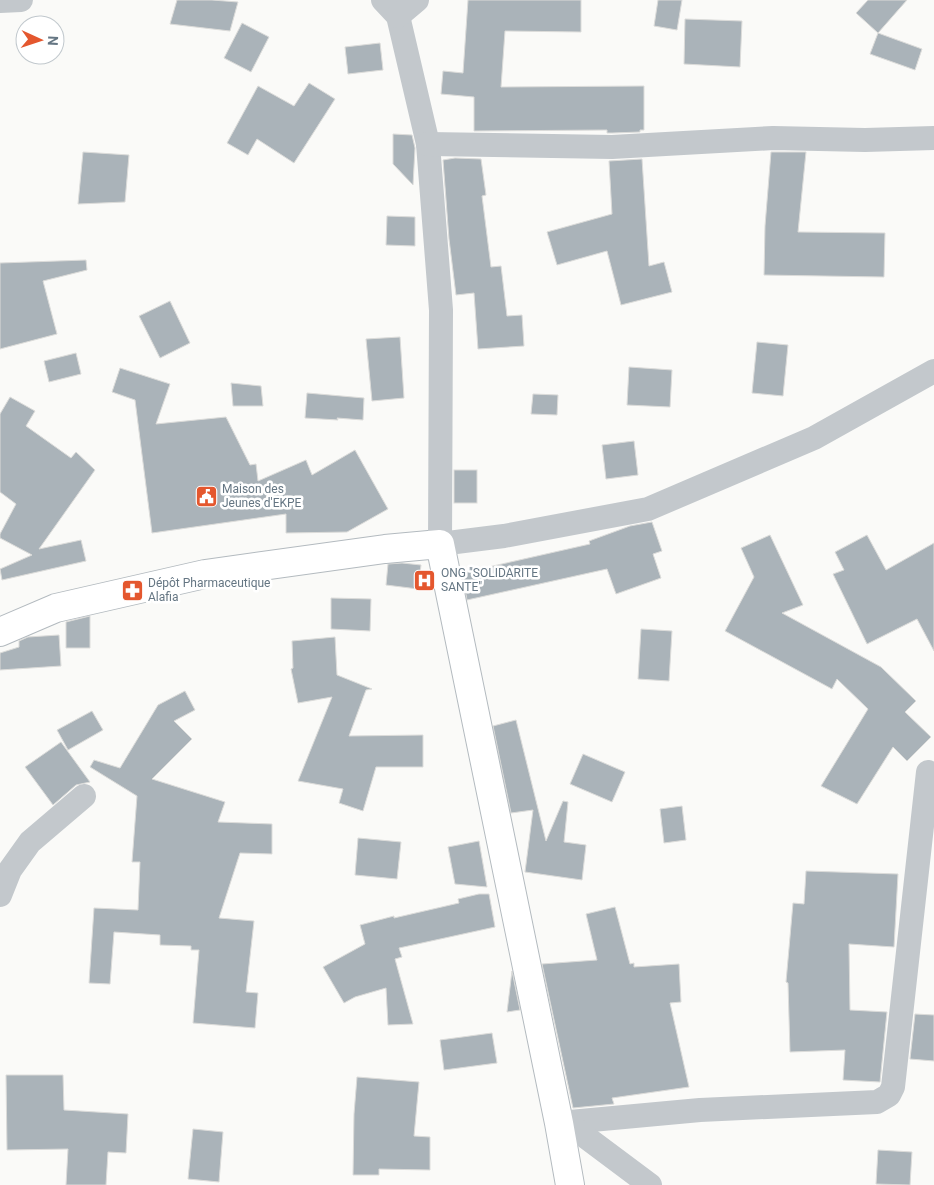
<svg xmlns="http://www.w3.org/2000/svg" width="934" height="1185" viewBox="0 0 934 1185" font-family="Roboto,sans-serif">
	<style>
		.building { fill: #aab3b9; stroke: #dcdcda }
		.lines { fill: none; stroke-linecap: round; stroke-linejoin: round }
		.secondary-casing { stroke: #b3babf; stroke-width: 30 }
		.street { stroke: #c3c8cc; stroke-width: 24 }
		.secondary { stroke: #fff; stroke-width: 28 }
		.labels { text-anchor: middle; stroke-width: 5; stroke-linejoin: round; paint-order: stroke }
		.poi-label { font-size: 12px; fill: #657683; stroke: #fff; text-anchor: start }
	</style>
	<rect width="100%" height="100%" fill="#fafaf8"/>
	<!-- building -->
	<g class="building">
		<polygon points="177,0 212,0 238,2 230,31 170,24"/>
		<polygon points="468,0 581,0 581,32 505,31 501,87 644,86 644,130 640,130 640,132 612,133 607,133 607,130 474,131 474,97 441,94 443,71 463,73"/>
		<polygon points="658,0 682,0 677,30 654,26"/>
		<polygon points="868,0 907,0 878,33 856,13"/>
		<polygon points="685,19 742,21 740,67 684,64"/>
		<polygon points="242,23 269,37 251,72 224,58"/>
		<polygon points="878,33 922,49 915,70 870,54"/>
		<polygon points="380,43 383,70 348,74 345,47"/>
		<polygon points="309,83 335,99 294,163 257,139 248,155 227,143 258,86 294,106"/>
		<polygon points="393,134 412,135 415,148 413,185 393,164"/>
		<polygon points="83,152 129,155 125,202 78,204"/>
		<polygon points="771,152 806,152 798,232 885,233 884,277 764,275 765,226"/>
		<polygon points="455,158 481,159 486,195 482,196 491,267 501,266 507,316 522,315 524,346 478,349 474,293 456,295 449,239 443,160"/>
		<polygon points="642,159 649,266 664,262 672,292 621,305 607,251 557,265 547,232 612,214 609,161"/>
		<polygon points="387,216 415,217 415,246 386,245"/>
		<polygon points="86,260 87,270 43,281 57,334 0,349 0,263"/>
		<polygon points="170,301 190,343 160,358 139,316"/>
		<polygon points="400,337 404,398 372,401 366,339"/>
		<polygon points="757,342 788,345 783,396 752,393"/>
		<polygon points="76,353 81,374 49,382 44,361"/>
		<polygon points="629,367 672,370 670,407 627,405"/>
		<polygon points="120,368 170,384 156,424 226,417 250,465 256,464 258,481 306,460 312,475 355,450 388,509 347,532 286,533 286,514 152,533 135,400 112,392"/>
		<polygon points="231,383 261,386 263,406 233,406"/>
		<polygon points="307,393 364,398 363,420 337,418 338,420 305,418"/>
		<polygon points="533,394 558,395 557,415 531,414"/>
		<polygon points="10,397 35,411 26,426 71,458 76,452 95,470 39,549 81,540 86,561 2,580 0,569 32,555 0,538 0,534 16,504 0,492 0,414"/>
		<polygon points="634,441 638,475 606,479 602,445"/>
		<rect x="454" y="470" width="23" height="33"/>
		<polygon points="652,522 662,551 653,554 661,578 616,594 607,569 467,600 462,573 590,544 589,541 630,526"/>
		<polygon points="770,535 803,605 782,613 881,667 916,701 905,712 931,737 907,761 893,747 857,804 821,786 868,709 837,679 832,689 725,631 754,577 741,548"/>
		<polygon points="867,535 886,570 934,543 934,651 917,619 867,644 833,574 844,570 835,552"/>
		<polygon points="402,563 421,565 418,589 386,585 388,564"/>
		<polygon points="331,598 371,599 370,631 331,629"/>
		<polygon points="90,616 90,648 66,648 66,622"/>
		<polygon points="641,629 672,631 669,681 638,679"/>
		<polygon points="59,635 61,666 0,670 0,653 19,647 19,641 28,637"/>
		<polygon points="335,637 337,675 372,689 366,690 349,736 423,735 423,767 376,767 363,811 339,803 343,789 298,781 332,697 298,703 291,669 293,668 292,641"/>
		<polygon points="185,691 195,710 174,721 192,739 152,779 225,802 218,822 272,824 272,854 240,853 219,918 254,921 246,992 258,993 255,1028 193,1023 199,950 191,950 191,946 160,945 160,935 114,932 110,984 89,983 94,908 138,910 140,862 132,862 137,796 90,767 94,760 120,768 158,705"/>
		<polygon points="92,711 103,730 68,750 57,730"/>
		<polygon points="516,720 546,841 563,801 568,802 564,842 586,845 582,880 525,872 533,810 511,813 493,726"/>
		<polygon points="61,742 90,782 76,785 53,805 25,767"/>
		<polygon points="583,754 625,772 612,802 570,784"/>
		<polygon points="682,806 686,840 664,843 660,809"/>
		<polygon points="358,838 401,842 397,879 355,875"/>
		<polygon points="479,841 487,887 455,884 448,847"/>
		<polygon points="806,871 898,874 894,947 849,944 850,1010 887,1012 880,1082 843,1080 845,1050 790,1052 788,983 786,982 793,903 804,904"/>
		<polygon points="479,894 489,894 495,927 399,948 402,957 395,959 413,1024 388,1025 386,988 355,997 344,1003 323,967 365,944 360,925 394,916 394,918 459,903 458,899"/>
		<polygon points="615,907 630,964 634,963 634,967 679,964 681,1002 670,1003 689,1087 612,1098 614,1104 573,1108 542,964 597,960 586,914"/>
		<polygon points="512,971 520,1010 507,1012"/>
		<polygon points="915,1014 934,1015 934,1061 910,1059"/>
		<polygon points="492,1033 497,1063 444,1070 440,1040"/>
		<polygon points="6,1075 63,1075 64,1110 128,1114 126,1153 108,1152 106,1185 66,1185 68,1149 7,1150"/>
		<polygon points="357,1077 419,1082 414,1136 430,1137 430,1170 379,1169 379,1175 353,1175 354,1114"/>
		<polygon points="193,1129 223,1132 219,1182 188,1179"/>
		<polygon points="878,1150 912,1152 910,1185 876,1184"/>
	</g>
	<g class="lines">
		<defs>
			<polyline id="secondary" points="0,632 56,608 205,574 385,549 440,544 559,1123 570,1185"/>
		</defs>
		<!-- secondary casing -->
		<use href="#secondary" class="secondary-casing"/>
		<!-- street -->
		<g class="street">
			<polyline points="383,0 398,16 428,144 441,310 440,544 504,536 648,509 814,438 934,371"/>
			<polyline points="0,1 21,0"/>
			<polyline points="398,16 417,0"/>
			<polyline points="428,144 612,147 773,138 865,140 934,138"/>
			<polyline points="0,895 10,870 30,842 84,796"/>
			<polyline points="559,1123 700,1110 877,1102 889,1095 893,1087 928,772"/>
			<polyline points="567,1123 650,1185"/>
		</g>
		<!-- secondary -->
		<use href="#secondary" class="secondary"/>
	</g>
	<!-- icons -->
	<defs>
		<symbol id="civic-square" viewBox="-11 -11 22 22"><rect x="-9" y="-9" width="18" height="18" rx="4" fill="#e4572e" stroke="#fff"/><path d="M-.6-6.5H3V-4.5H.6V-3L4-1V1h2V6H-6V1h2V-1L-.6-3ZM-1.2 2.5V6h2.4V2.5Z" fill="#fff"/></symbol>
		<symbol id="hospital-square" viewBox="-11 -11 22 22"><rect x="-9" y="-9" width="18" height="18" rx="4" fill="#e4572e" stroke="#fff"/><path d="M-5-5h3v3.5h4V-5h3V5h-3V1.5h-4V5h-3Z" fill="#fff"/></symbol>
		<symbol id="pharmacy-square" viewBox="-11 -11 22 22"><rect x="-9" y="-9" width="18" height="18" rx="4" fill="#e4572e" stroke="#fff"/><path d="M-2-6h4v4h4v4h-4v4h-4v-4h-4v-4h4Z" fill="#fff"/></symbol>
	</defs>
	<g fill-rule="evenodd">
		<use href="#civic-square" x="194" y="484" width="25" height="25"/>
		<use href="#hospital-square" x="412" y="568" width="25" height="25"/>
		<use href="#pharmacy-square" x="120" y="578" width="25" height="25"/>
	</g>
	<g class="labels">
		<!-- poi labels -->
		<g class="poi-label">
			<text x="222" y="493">Maison des<tspan x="222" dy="14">Jeunes d'EKPE</tspan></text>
			<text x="441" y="577">ONG "SOLIDARITE<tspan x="441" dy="14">SANTE"</tspan></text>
			<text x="148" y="587">Dépôt Pharmaceutique<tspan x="148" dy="14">Alafia</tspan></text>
		</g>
	</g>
	<!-- north arrow -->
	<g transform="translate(40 40) rotate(93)"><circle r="24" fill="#ffffff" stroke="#c1c8cd"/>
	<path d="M0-4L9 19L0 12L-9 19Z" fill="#e4572e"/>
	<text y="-8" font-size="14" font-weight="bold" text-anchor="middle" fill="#657683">N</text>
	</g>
</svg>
